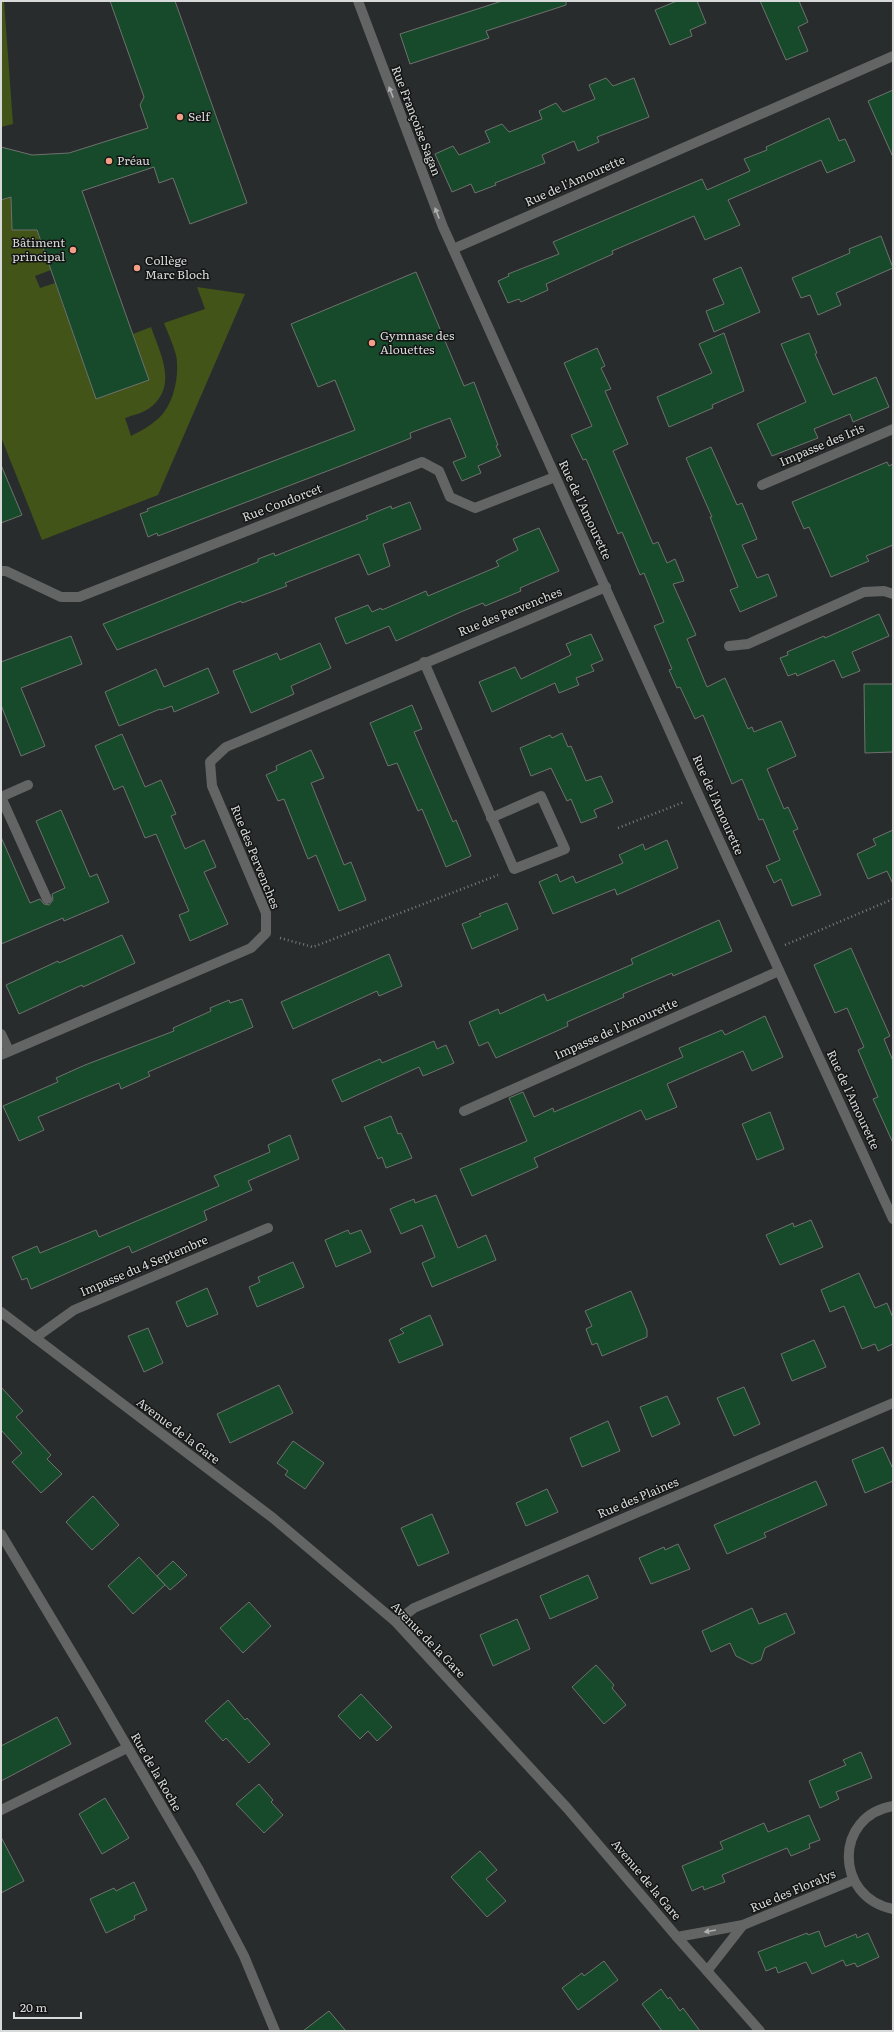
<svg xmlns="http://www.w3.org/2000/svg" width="894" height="2032" viewBox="0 0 894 2032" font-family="Literata,serif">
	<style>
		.green { fill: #425418 }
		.building { fill: #174a2a; stroke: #6f716f }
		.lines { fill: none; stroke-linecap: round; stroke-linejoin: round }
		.path { stroke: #7b7e7d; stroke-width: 2.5; stroke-dasharray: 1 3; stroke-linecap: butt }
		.minor { stroke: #636565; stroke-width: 10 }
		.tertiary { stroke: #636565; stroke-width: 10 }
		.oneway { fill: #aeb1b0 }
		.poi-dot { fill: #f39f85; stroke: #131414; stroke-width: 1.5 }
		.labels { text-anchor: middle; stroke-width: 3; stroke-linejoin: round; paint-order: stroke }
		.poi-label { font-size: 12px; fill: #d7dad9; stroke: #131414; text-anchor: start }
		.street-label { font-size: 12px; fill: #d7dad9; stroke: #131414 }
	</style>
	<rect width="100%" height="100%" fill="#292c2c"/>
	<!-- green -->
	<g class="green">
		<polygon points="1,1 4,1 13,124 1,127"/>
		<path d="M11 197 12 230H33L34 223 51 270 35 276 40 288 55 283 96 398 149 380 133 334 151 327C160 353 178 385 151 407 144 413 133 415 125 418L131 436C141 431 150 426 159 418 174 404 180 374 176 355 173 344 168 333 164 323L205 309 197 287 245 294 158 495 42 540 1 437V200Z"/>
	</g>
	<!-- building -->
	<g class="building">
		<polygon points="110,1 175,1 247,203 190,224 173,178 159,183 154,167 82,191 149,380 96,399 37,230 12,230 11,197 1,200 1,147 32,155 69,153 148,128 140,105 144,97"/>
		<polygon points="502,1 566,1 566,5 486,31 489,38 410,64 400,34"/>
		<polygon points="677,1 697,1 706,23 690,30 692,36 670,45 655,10"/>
		<polygon points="760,1 799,1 808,22 798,27 808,51 786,60"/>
		<polygon points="606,78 613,86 634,78 649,117 597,137 599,142 578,151 574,141 542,155 545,163 495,183 496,185 475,193 471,184 452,192 435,154 453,146 459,155 490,142 485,131 502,124 509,132 542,119 539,111 556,103 563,112 595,99 589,85"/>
		<polygon points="893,90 893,157 868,101"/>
		<polygon points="829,118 839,141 845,139 855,161 827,173 821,160 728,200 740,225 705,240 694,216 612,251 613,254 546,284 548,290 521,302 519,299 508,303 498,281 509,276 508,274 559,254 553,242 702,179 707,190 750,171 744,159 767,150 766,147"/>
		<polygon points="881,236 893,268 836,293 841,305 818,315 810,295 801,298 792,278 850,253 849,249"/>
		<polygon points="741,267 760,312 714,332 706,311 724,304 713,279"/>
		<polygon points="416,272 464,386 474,382 498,445 496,446 501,456 478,466 481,473 462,481 453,462 466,457 450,418 410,433 411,438 343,465 158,536 157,533 148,537 140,514 148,511 147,509 355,430 335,380 318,387 291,324"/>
		<polygon points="724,333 744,391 712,405 713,408 669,427 657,397 712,373 699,344"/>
		<polygon points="809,333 817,353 815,354 833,395 876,377 889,407 853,422 850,414 814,429 818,438 772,456 757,424 806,402 781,344"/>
		<polygon points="597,348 605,366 601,368 611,389 605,391 628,444 613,451 653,544 658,542 667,563 675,559 684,581 673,584 696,635 687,639 707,687 725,678 748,729 752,727 754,732 781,721 796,756 767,769 784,809 788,807 798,829 793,831 821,895 792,906 781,879 774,883 766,866 780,860 763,819 759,820 742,779 732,784 703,715 695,719 680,687 677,688 669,670 672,669 654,626 664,622 644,573 640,575 622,532 618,534 586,459 583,460 571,435 592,426 564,363"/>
		<polygon points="711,447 737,505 742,503 757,539 742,545 757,578 768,574 777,596 740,612 730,590 738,587 710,517 712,517 686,458"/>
		<polygon points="887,462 889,466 893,464 893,545 866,556 869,561 831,577 809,527 804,529 792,502"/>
		<polygon points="1,465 22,515 1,523"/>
		<polygon points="410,502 421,529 383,544 390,566 368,575 359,554 285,583 287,586 242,603 241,601 117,650 103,624 258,562 258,559 274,553 275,556 368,519 366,516 391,506 392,509"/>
		<polygon points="539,528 559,571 520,588 521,591 485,606 483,603 463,611 396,641 389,626 346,644 335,618 368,605 372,612 381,608 382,610 426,591 428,596 499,566 496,561 518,550 513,539"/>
		<polygon points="879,614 889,636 852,652 860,671 842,678 834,660 797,676 796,673 788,676 780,658 788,655 787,652 824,636 825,638"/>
		<polygon points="591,634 603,660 591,665 594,671 576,678 579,685 559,693 555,683 492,712 479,682 515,667 521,679 571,655 566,644"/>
		<polygon points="71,636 82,664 21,688 45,746 21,756 1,705 1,662"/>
		<polygon points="320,643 331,668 291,686 294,694 251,713 233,671 277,653 280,660"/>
		<polygon points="208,668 219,693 174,712 172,706 161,710 160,709 119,726 105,692 156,669 164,687"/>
		<polygon points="864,684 893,684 893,752 865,753"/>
		<polygon points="412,705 422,729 414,732 453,822 456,820 471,856 446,867 422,809 418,811 397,763 388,766 370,723"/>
		<polygon points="562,733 568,747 571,746 586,781 601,776 613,802 594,810 597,817 581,823 571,799 567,801 551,768 531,776 520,748 550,735 552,738"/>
		<polygon points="122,734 145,787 161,780 176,814 171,816 185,849 204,840 216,867 204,872 228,924 190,941 179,915 189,911 156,834 145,838 123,786 114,790 95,746"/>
		<polygon points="311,750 324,778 311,783 344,865 351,862 366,900 339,911 316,855 308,859 284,799 278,801 266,775 277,770 276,766"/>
		<polygon points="61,810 90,877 97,874 109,902 64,921 63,918 1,944 1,837 30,903 40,899 44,904 49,905 53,900 52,894 65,888 36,821"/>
		<polygon points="893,830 893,884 887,871 868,879 857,854 876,845 873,839"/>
		<polygon points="667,840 678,868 617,895 615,889 553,914 539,882 557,874 560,882 573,876 576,883 623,863 619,855 643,844 645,850"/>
		<polygon points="507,903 518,929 472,949 462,924 481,916 479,914"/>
		<polygon points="719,920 732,951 673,976 672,973 623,994 624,997 567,1022 568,1026 496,1058 488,1042 479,1046 469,1022 498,1009 500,1014 544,994 547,1001 633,964 631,959"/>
		<polygon points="122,935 135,963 83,987 82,985 19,1014 6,985 58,961 59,963"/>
		<polygon points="851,948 890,1036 884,1039 893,1061 893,1143 873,1099 878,1097 858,1050 864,1047 847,1008 835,1013 814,965"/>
		<polygon points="389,954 402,986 379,996 377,991 293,1029 281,1002"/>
		<polygon points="242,999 253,1027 148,1072 150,1076 121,1089 119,1083 38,1117 44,1130 19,1141 3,1106 58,1082 56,1078 85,1065 174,1031 173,1028 211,1011 210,1008 229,1000 230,1003"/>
		<polygon points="765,1016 783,1057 752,1071 743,1051 667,1084 677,1107 646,1120 641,1110 534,1158 538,1167 472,1196 460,1169 527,1141 509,1098 523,1092 534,1117 553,1108 554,1112 683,1057 679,1048 722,1030 725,1035"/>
		<polygon points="434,1041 437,1049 446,1045 454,1063 423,1076 419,1067 342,1102 332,1080 380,1059 382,1063"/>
		<polygon points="770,1112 784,1149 757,1160 742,1124"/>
		<polygon points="391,1116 398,1134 401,1133 412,1158 386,1168 382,1157 378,1159 364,1127"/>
		<polygon points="290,1135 299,1159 248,1181 252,1190 204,1211 207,1220 132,1253 129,1246 31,1289 27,1278 22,1280 12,1257 37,1246 40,1253 96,1230 99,1237 219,1186 214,1176 270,1152 268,1145"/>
		<polygon points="436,1195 458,1248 486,1235 496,1260 432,1287 422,1263 435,1257 422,1225 401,1234 390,1209 414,1199 415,1203"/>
		<polygon points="811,1220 823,1247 780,1265 766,1235 793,1223 794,1227"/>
		<polygon points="348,1230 350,1234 361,1230 371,1252 336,1267 325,1240"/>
		<polygon points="293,1262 304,1287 257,1307 249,1287 260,1282 258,1277"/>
		<polygon points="859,1273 875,1308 887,1303 893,1318 893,1344 878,1351 875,1344 862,1349 844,1306 830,1312 821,1290"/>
		<polygon points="207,1288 218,1314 187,1327 176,1302"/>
		<polygon points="631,1291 647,1330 647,1337 602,1356 597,1343 592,1345 586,1329 592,1326 585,1311"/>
		<polygon points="430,1315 443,1345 399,1363 389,1340 404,1333 400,1329"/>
		<polygon points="148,1328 163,1363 144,1372 128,1336"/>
		<polygon points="814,1340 826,1367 792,1381 781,1354"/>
		<polygon points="279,1385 293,1413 230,1443 217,1414"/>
		<polygon points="1,1387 23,1411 16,1417 51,1455 47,1459 62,1474 41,1493 12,1462 22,1453 1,1430"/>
		<polygon points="744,1387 760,1424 734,1436 717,1398"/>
		<polygon points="667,1396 680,1424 652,1437 640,1407"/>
		<polygon points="608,1421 620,1451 582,1467 570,1438"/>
		<polygon points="293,1441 324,1463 305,1489 285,1475 288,1471 277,1463"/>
		<polygon points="883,1447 893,1469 893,1481 865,1493 852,1460"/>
		<polygon points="816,1481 827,1505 764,1533 766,1537 727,1554 714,1525"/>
		<polygon points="547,1489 558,1512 526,1526 516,1503"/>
		<polygon points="93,1496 119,1525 92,1550 66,1522"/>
		<polygon points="432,1514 449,1553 418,1566 401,1528"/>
		<polygon points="678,1544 690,1569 651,1584 639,1558 664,1547 665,1550"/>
		<polygon points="139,1557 165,1585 133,1614 108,1586"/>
		<polygon points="173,1561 187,1575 170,1590 157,1576"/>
		<polygon points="588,1575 598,1598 550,1619 540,1596"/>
		<polygon points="249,1602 271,1626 243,1653 220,1628"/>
		<polygon points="752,1608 759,1624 786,1613 795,1633 765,1648 761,1660 752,1664 736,1656 730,1643 711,1652 702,1631"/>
		<polygon points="517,1619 530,1649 493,1666 480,1635"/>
		<polygon points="596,1665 614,1685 612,1688 626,1705 604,1724 572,1687"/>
		<polygon points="361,1694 392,1727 377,1741 368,1731 360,1739 338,1716"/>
		<polygon points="228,1700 245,1720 247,1718 270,1744 249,1763 226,1738 223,1741 205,1721"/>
		<polygon points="57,1717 71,1744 1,1781 1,1746"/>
		<polygon points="861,1752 872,1778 836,1792 839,1799 820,1808 809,1781 846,1765 843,1760"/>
		<polygon points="259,1784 273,1800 271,1802 283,1815 264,1833 236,1804"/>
		<polygon points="105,1798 129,1838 102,1854 79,1814"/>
		<polygon points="809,1815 820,1840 809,1844 810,1848 791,1856 787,1848 722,1875 725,1882 704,1890 703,1886 692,1891 682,1866 723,1849 720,1842 764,1823 768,1832"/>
		<polygon points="1,1837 24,1881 1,1893"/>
		<polygon points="480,1851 497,1870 486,1879 506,1901 487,1917 451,1877"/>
		<polygon points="134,1882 147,1910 134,1916 135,1919 106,1933 90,1899 114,1888 116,1891"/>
		<polygon points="819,1931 825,1947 856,1934 857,1938 868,1933 879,1957 857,1967 855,1963 846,1966 843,1960 812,1974 806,1962 778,1973 776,1967 766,1971 758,1952 807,1933 808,1935"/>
		<polygon points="604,1961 618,1980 578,2010 562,1988 582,1973 584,1976"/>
		<polygon points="661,1989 668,1999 670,1997 680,2011 683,2008 700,2031 662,2031 642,2004"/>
		<polygon points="329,2011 346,2031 303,2031"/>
	</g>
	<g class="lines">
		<!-- path -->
		<g class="path">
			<polyline points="618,828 684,802"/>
			<polyline points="280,938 313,947 498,875"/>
			<polyline points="785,945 893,899"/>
		</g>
		<!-- minor -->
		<g class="minor">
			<polyline points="358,1 443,227 453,249"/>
			<polyline points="893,56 453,249 699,796 893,1219"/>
			<polyline points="762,485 893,429"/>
			<polyline points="1,571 6,571 61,597 79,597 422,462 439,471 450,497 475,508 555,477"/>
			<polyline points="729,646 748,644 864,592 884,591 893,594"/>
			<polyline points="424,662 514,869 565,849 541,796 491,818"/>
			<polyline points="1,797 47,899"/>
			<polyline points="1,797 28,785"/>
			<polyline points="1,1034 9,1051"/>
			<polyline points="1,1055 251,948 266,933 266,913 212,786 210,762 226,747 606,587"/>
			<polyline points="464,1111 779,971"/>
			<polyline points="35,1338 74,1310 268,1228"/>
			<polyline points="1,1534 92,1686 199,1870 244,1956 275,2031"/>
			<polyline points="396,1622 414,1608 893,1403"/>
			<path d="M893 1806C834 1816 834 1897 893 1909"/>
			<polyline points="1,1810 127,1748"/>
			<polyline points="677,1937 743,1925 853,1880"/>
			<polyline points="707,1971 743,1925"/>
		</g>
		<!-- tertiary -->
		<polyline class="tertiary" points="1,1312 273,1518 396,1622 567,1808 677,1937 760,2031"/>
	</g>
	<!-- one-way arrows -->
	<defs><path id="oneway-solid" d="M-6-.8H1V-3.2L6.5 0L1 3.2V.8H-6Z"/></defs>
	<g class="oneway">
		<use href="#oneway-solid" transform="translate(391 92) rotate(-111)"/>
		<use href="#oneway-solid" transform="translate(437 213) rotate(-111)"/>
		<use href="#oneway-solid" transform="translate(710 1931) rotate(170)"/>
	</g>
	<!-- markers -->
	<g class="poi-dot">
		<circle cx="180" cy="117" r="4"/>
		<circle cx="109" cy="161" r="4"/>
		<circle cx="73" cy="250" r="4"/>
		<circle cx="137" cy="268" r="4"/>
		<circle cx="372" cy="343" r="4"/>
	</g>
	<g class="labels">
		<!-- poi labels -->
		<g class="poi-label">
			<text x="188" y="121">Self</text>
			<text x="117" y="165">Préau</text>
			<text x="65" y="247" text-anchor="end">Bâtiment<tspan x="65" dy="14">principal</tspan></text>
			<text x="145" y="265">Collège<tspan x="145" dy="14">Marc Bloch</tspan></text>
			<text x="380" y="340">Gymnase des<tspan x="380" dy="14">Alouettes</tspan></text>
		</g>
		<!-- street labels -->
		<g class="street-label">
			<text transform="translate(416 121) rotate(69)" y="4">Rue Françoise Sagan</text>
			<text transform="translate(575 181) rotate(-24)" y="4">Rue de l'Amourette</text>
			<text transform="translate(822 445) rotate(-23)" y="4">Impasse des Iris</text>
			<text transform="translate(282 503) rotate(-21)" y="4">Rue Condorcet</text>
			<text transform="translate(585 510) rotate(65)" y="4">Rue de l'Amourette</text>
			<text transform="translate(510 612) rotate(-22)" y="4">Rue des Pervenches</text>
			<text transform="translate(718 805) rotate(66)" y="4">Rue de l'Amourette</text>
			<text transform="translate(255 857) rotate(68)" y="4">Rue des Pervenches</text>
			<text transform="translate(616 1029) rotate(-24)" y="4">Impasse de l'Amourette</text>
			<text transform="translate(853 1100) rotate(65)" y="4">Rue de l'Amourette</text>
			<text transform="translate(144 1266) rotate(-23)" y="4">Impasse du 4 Septembre</text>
			<text transform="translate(178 1431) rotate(37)" y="4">Avenue de la Gare</text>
			<text transform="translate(638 1498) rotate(-23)" y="4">Rue des Plaines</text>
			<text transform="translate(428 1640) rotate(46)" y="4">Avenue de la Gare</text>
			<text transform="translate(156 1772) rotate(60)" y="4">Rue de la Roche</text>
			<text transform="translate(646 1880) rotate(50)" y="4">Avenue de la Gare</text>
			<text transform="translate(793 1891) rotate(-23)" y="4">Rue des Floralys</text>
		</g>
	</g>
	<!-- border -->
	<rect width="894" height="2032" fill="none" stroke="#d7dad9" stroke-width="4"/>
	<!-- scale -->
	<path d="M14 2012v6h67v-6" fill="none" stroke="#d7dad9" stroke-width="2"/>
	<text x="20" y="2012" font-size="12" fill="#d7dad9" stroke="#131414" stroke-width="3" paint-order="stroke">20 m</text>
</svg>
